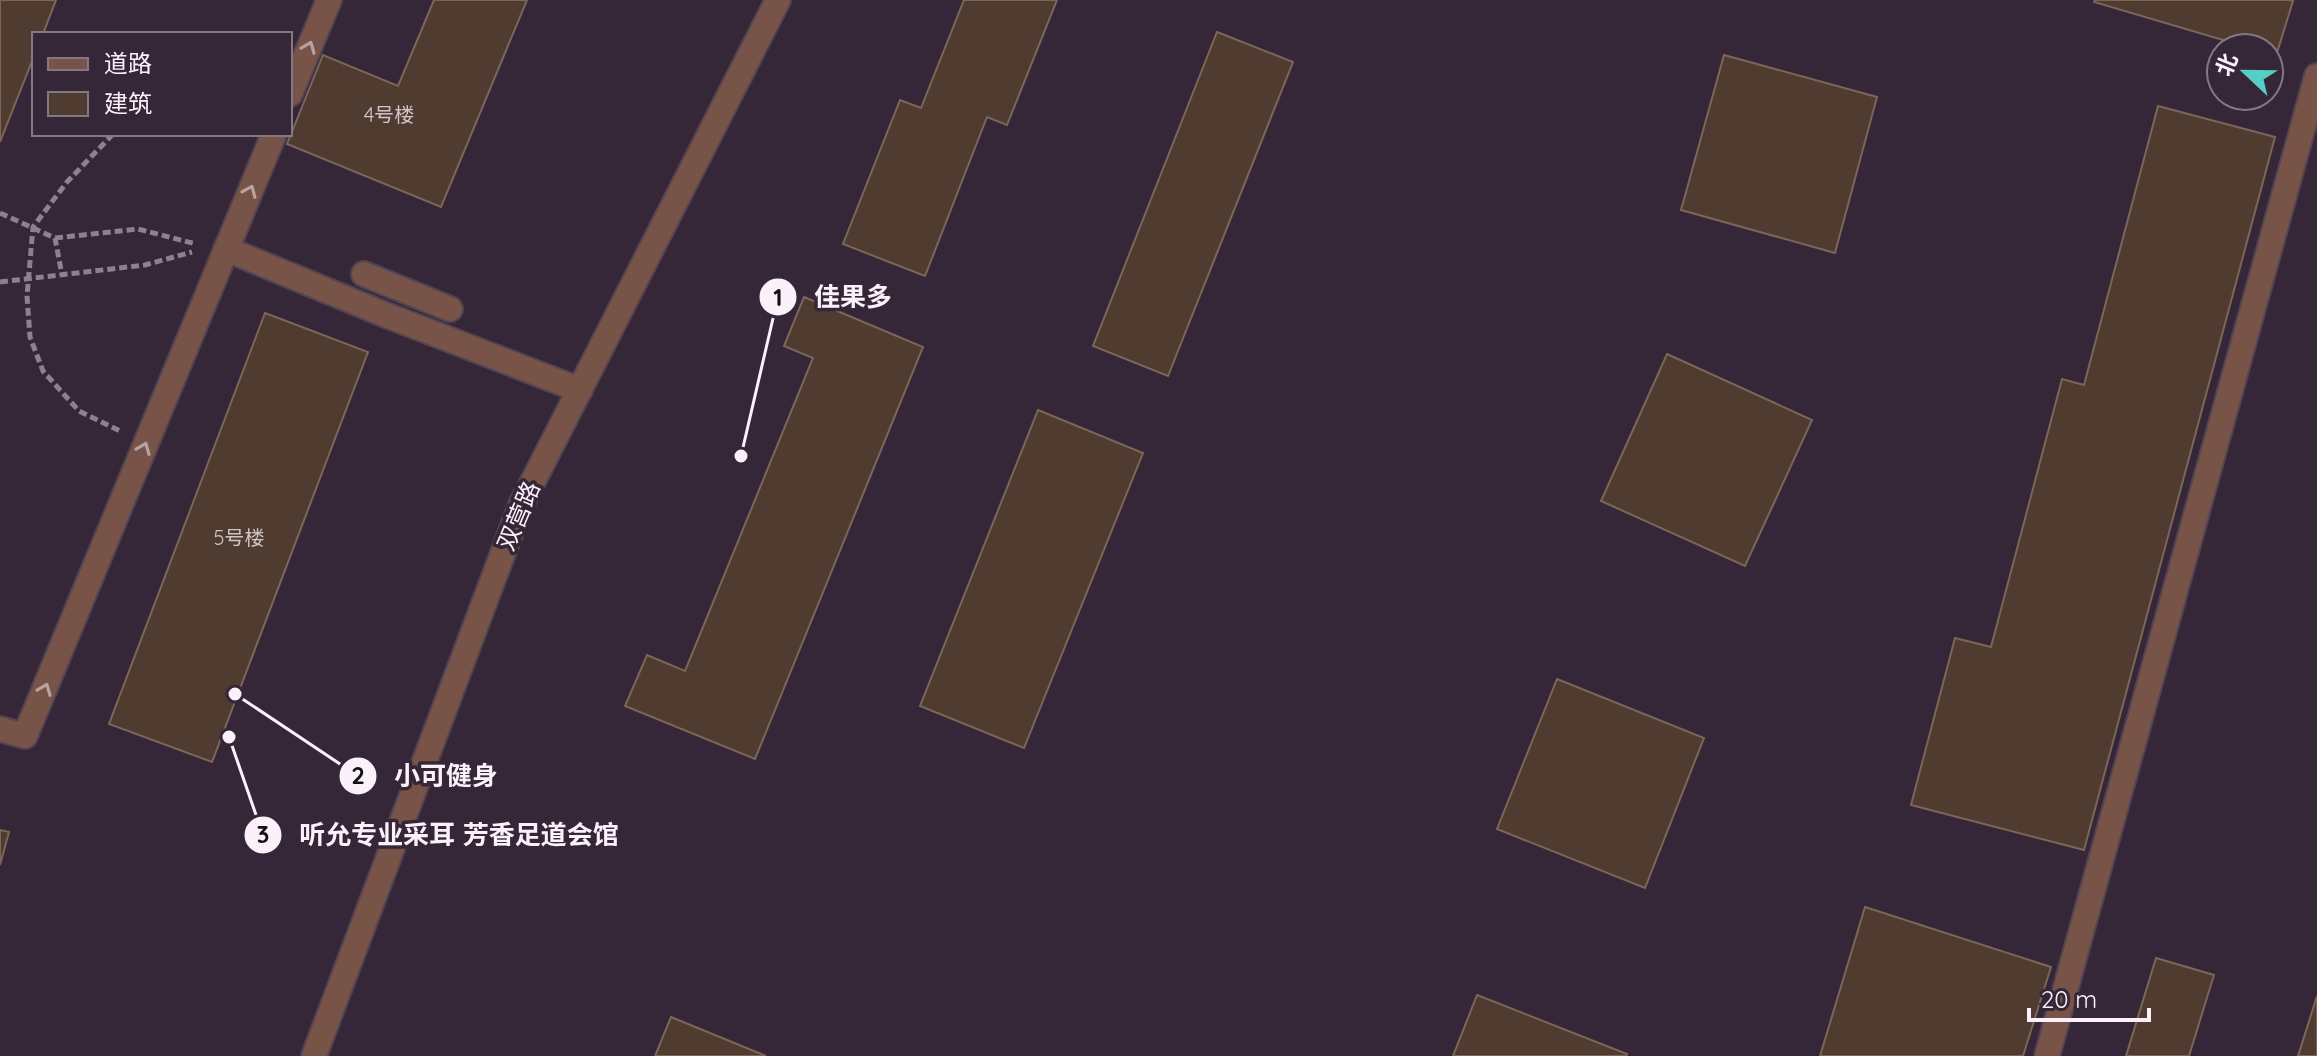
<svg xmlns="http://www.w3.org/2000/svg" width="2317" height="1056" viewBox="0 0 2317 1056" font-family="Quicksand,'Noto Sans SC',sans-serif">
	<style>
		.building { fill: #4f3b2f; stroke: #7c6659; stroke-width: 2 }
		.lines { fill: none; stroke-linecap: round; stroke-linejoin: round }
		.minor-casing { stroke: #514352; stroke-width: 28 }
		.path { stroke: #8d818e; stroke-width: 5; stroke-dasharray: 8 4; stroke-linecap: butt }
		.minor { stroke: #785348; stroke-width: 24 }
		.oneway { stroke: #b9a2a2 }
		.labels { text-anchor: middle; stroke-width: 7; stroke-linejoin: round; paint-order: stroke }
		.number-label { font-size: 20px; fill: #cfc4c8 }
		.street-label { font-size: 24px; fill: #faf1fb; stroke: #352737 }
		.leader { fill: none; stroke: #faf1fb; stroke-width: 3 }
		.callout-dot { fill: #faf1fb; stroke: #352737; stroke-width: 3 }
		.mark-label { font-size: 24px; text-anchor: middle; font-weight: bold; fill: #111 }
		.callout-label { font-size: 26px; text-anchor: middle; font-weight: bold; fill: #faf1fb; stroke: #352737; stroke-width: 7; stroke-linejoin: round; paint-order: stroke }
	</style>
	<rect width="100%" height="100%" fill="#352737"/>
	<!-- building -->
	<g class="building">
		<polygon points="0,0 56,0 43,34 34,34 34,56 0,142"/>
		<polygon points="434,0 527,0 441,207 287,144 323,55 398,86"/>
		<polygon points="964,0 1057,0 1007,125 987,117 925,276 843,244 900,100 921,108"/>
		<polygon points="2095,0 2289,0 2293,1 2276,56 2269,54 2269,48 2250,48 2094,2"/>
		<polygon points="1217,32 1293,62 1168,376 1093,346"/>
		<polygon points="1724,55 1877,97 1835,253 1681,210"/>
		<polygon points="2158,106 2275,137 2084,850 1911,805 1955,638 1991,647 2062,379 2084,385"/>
		<polygon points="804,297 923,347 755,759 625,706 647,655 685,671 813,358 784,346"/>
		<polygon points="265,313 368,352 212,762 109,724"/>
		<polygon points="1667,354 1812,420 1745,566 1601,501"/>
		<polygon points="1038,410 1143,453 1024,748 920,706"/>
		<polygon points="1557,679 1704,738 1645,888 1497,829"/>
		<polygon points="0,830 9,832 0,865"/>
		<polygon points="1865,907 2051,967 2023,1056 1820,1056"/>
		<polygon points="2156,958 2214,975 2189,1056 2126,1056"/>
		<polygon points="1477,995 1627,1054 1626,1056 1453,1056"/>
		<polygon points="2317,996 2317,1056 2298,1056"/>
		<polygon points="671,1017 766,1056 655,1056"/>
	</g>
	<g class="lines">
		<defs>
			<g id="minor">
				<polyline points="290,94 329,0"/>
				<polyline points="226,249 386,315 580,390"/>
				<polyline points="364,274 450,309"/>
				<polyline points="0,729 25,736 274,134"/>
				<polyline points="314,1056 521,505 778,0"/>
				<polyline points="2047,1056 2317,76"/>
			</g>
		</defs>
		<!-- minor casing -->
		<use href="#minor" class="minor-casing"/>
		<!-- path -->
		<g class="path">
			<polyline points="113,134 67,182 33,227 27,296 30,337 43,371 79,411 120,431"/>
			<polyline points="0,213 55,238 62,275"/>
			<polyline points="55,238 138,229 196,244"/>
			<polyline points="0,282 145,265 192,252"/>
		</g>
		<!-- minor -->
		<use href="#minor" class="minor"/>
	</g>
	<!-- one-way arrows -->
	<defs><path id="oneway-chevron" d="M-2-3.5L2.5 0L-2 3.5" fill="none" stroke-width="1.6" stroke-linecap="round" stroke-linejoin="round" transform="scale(2)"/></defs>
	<g class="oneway">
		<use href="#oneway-chevron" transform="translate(309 47) rotate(-68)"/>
		<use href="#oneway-chevron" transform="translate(250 191) rotate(-67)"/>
		<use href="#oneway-chevron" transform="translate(144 448) rotate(-68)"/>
		<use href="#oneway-chevron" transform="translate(45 689) rotate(-68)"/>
	</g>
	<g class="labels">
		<!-- number labels -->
		<g class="number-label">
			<text x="389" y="122">4号楼</text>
			<text x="239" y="545">5号楼</text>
		</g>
		<!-- street labels -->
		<g class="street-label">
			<text transform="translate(519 516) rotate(-67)" y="8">双营路</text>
		</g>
	</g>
	<!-- callouts -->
	<path class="leader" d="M741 456L778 297M235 694L358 776M229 737L263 835"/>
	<g class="callout-dot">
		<circle cx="741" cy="456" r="8"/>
		<circle cx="235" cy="694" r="8"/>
		<circle cx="229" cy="737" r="8"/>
		<circle cx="778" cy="297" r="20"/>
		<circle cx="358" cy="776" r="20"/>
		<circle cx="263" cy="835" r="20"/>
	</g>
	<g class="mark-label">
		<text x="778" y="306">1</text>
		<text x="358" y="784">2</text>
		<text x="263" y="843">3</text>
	</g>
	<g class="callout-label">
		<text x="853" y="306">佳果多</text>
		<text x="446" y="785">小可健身</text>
		<text x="459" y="844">听允专业采耳 芳香足道会馆</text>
	</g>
	<!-- legend -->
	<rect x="32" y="32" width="260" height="104" fill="#352737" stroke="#847885" stroke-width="2"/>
	<rect x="48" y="58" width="40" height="12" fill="#785348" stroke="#847885" stroke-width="2"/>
	<text x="104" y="72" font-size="24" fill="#faf1fb">道路</text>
	<rect x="48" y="92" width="40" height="24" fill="#4f3b2f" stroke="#847885" stroke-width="2"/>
	<text x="104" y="112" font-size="24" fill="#faf1fb">建筑</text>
	<!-- north arrow -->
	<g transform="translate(2245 72) rotate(292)"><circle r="38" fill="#352737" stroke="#847885" stroke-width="2"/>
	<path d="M0-6L14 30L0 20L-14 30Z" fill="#56cec3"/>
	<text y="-12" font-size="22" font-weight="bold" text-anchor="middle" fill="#faf1fb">北</text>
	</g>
	<!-- scale -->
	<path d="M2029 1008v12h120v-12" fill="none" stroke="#faf1fb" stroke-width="4"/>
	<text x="2041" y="1008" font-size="24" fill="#faf1fb" stroke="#352737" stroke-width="6" paint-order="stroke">20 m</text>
</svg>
